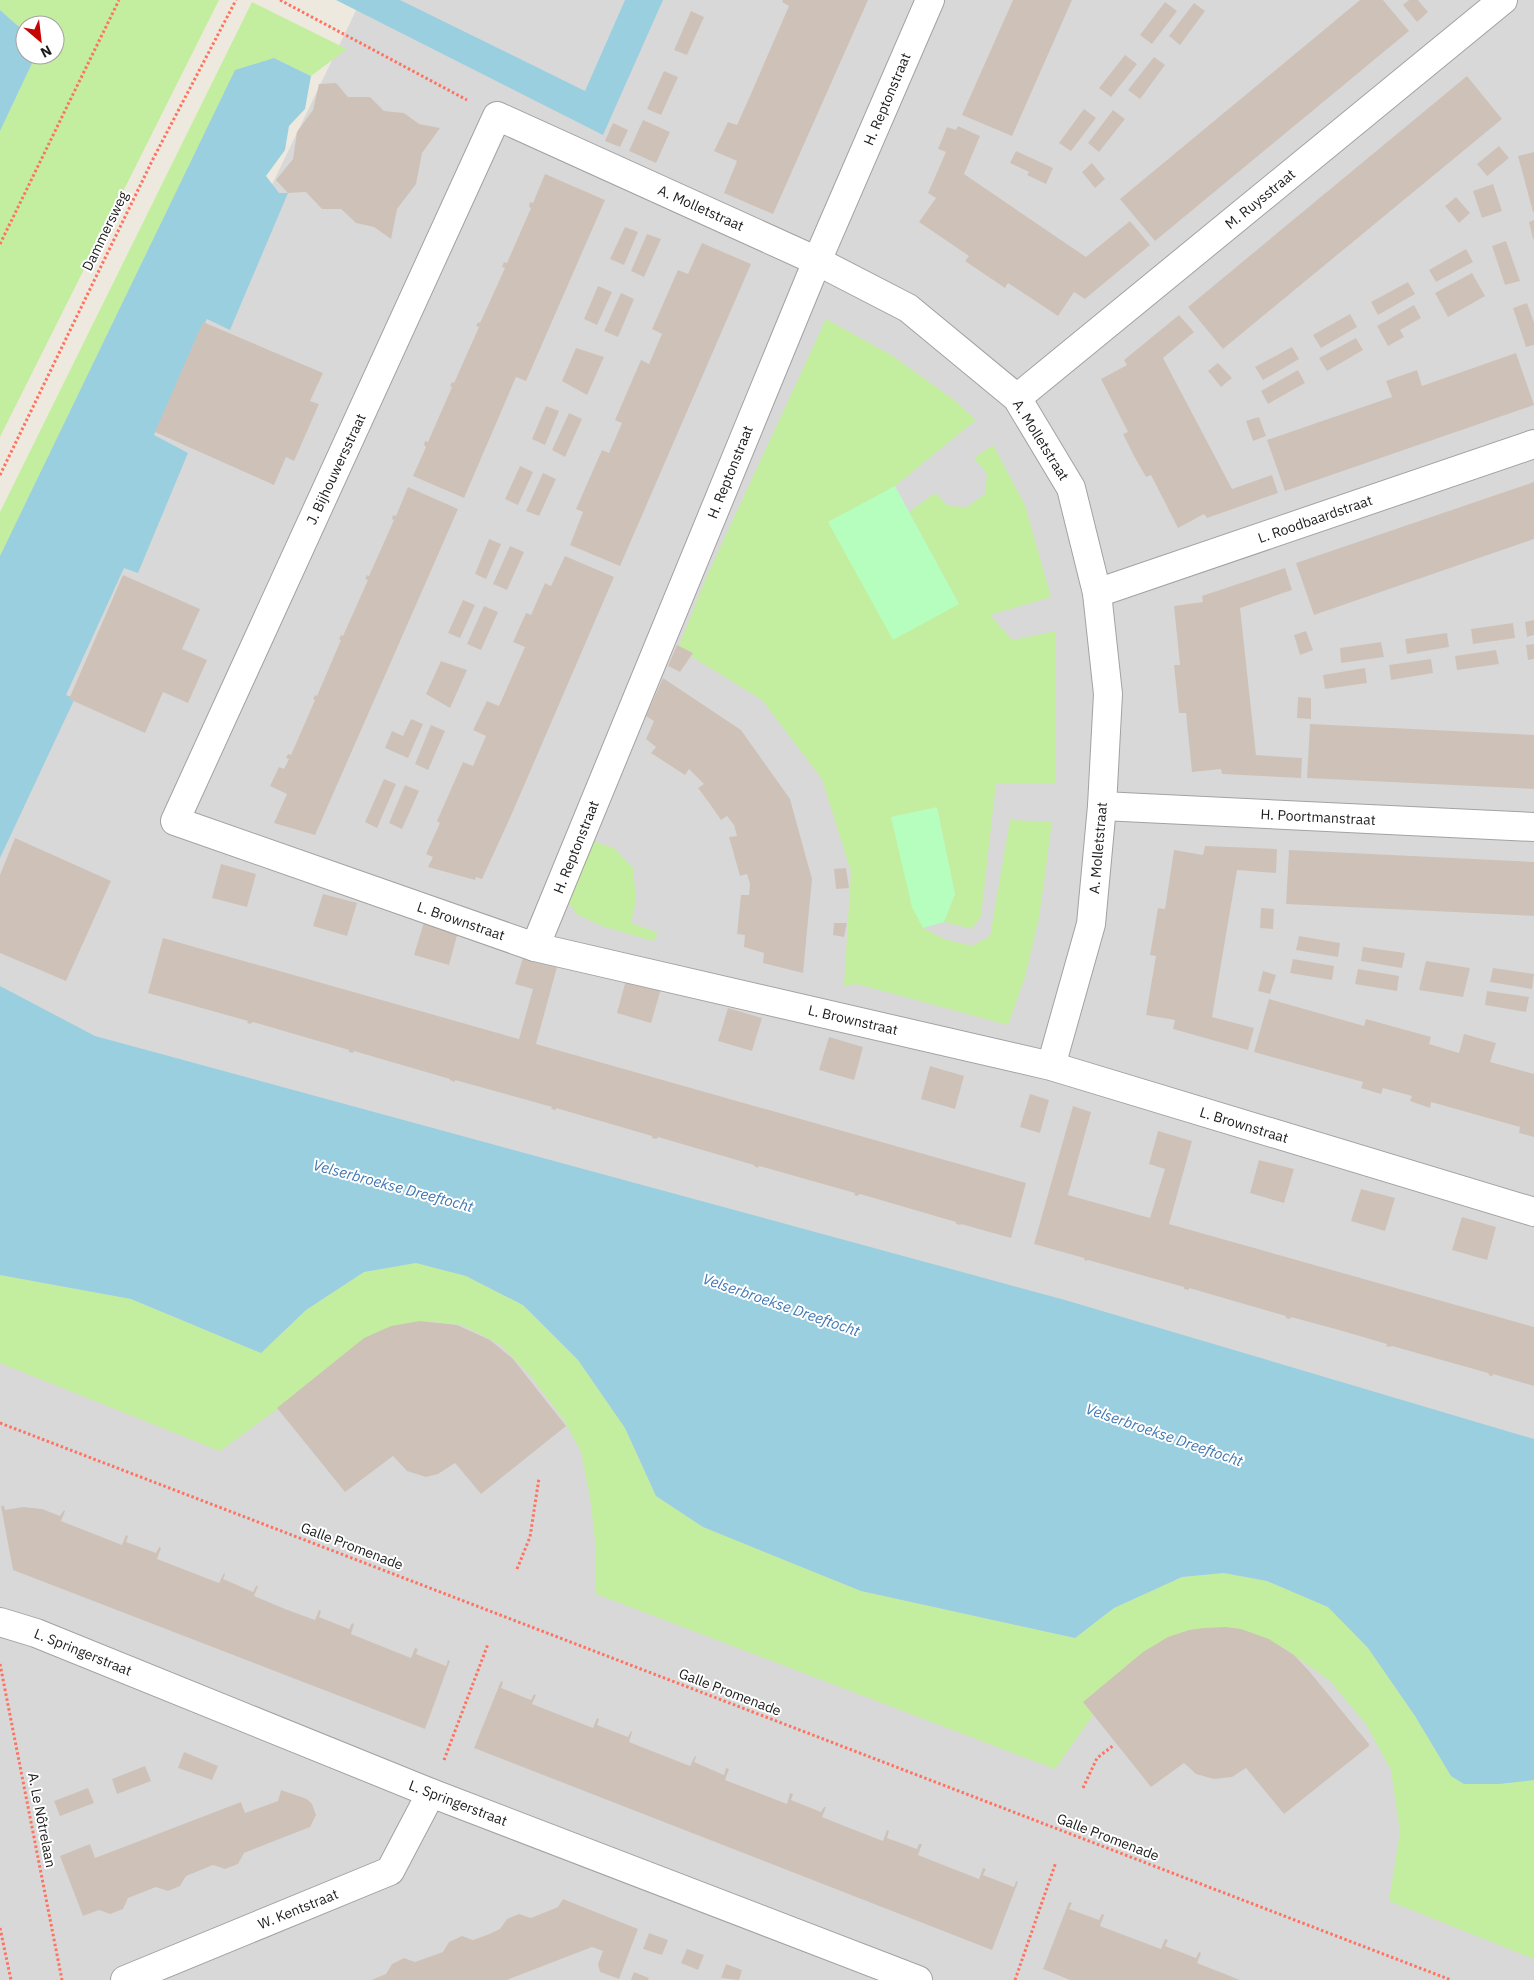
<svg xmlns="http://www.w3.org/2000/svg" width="1534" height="1980" viewBox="0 0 1534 1980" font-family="'IBM Plex Sans',sans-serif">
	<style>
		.residential { fill: #d9d8d8 }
		.grass { fill: #c4ee9f }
		.park { fill: #b6febd }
		.water { fill: #9acfe0 }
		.building { fill: #cec2b8 }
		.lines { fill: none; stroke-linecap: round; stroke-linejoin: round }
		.minor-casing { stroke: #a2a2a2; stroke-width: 30 }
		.path { stroke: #ff725f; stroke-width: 3; stroke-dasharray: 2.5 2.5; stroke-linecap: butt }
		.minor { stroke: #fff; stroke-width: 28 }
		.labels { text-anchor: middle; stroke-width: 4; stroke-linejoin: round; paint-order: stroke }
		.street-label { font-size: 14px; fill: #1b1b1b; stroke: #fff }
		.water-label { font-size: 15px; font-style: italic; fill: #4077b2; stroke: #fff }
	</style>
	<rect width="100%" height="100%" fill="#eee9df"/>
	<!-- residential -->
	<polygon class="residential" points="361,0 1534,0 1534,1980 0,1980 0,749"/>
	<!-- grass -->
	<g class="grass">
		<polygon points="0,0 219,0 0,437 0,130 36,55 55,55 55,25 25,25 25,32 0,10"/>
		<polygon points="252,2 347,49 311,76 274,58 0,556 0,512"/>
		<polygon points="826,319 891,355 953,399 976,420 895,486 829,522 959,604 909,512 935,493 948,506 967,507 985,494 987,474 974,458 993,445 1025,505 1051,597 990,615 1012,640 1056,631 1055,784 996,783 981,916 972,929 944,922 955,894 937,807 891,817 923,928 944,939 972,946 990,936 1010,820 1052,822 1039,918 1025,977 1008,1025 857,984 844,986 851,872 822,779 762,700 678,648 706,578"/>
		<polygon points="587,839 614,848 633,868 636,900 631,923 658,933 653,941 602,926 578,915 567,901"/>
		<polygon points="416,1263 466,1276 523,1305 578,1360 625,1428 656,1496 703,1527 861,1591 1075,1638 1114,1608 1182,1577 1224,1573 1267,1581 1328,1607 1368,1648 1415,1716 1451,1776 1465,1784 1499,1784 1534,1780 1534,1959 1389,1901 1400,1832 1391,1770 1366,1724 1330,1681 1283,1647 1245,1634 1117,1681 1055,1769 596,1594 596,1548 590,1497 581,1452 564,1420 529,1374 501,1345 462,1325 425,1321 395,1330 357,1351 220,1451 0,1363 0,1275 131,1299 261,1353 306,1310 364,1272"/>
	</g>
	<!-- park -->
	<g class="park">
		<polygon points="895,486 959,604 893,640 828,522"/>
		<polygon points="937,807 955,894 944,922 923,928 912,907 891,817"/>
	</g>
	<!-- water -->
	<g class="water">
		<polygon points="336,0 400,0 585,91 625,0 663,0 603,135"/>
		<polygon points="0,10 25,32 25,55 36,55 0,131"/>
		<polygon points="274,58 311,76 305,109 289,126 285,150 266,176 279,193 288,193 230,330 207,319 154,435 188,453 138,573 124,568 66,695 75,698 0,858 0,556 235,70"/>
		<polygon points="0,986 95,1036 1065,1300 1534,1439 1534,1780 1499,1784 1464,1784 1451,1776 1415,1716 1368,1648 1328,1607 1267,1581 1224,1573 1182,1577 1114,1608 1075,1638 861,1591 703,1527 656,1496 625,1428 578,1360 523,1305 466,1276 416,1263 364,1272 306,1310 261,1353 131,1299 0,1275"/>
	</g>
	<!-- building -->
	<g class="building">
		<polygon points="783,0 868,0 773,214 724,193 737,161 714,151 728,122 737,125 750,96 789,6 782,2"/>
		<polygon points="1013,0 1072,0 1012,136 962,115"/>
		<polygon points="1360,0 1383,0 1409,31 1155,241 1120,199"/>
		<polygon points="1409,0 1418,0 1428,12 1417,22 1403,5"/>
		<polygon points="1165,2 1177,11 1152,44 1140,35"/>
		<polygon points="1194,3 1205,11 1180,45 1169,36"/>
		<polygon points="691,11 704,17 687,55 674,50"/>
		<polygon points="1125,55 1137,64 1111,97 1099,88"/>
		<polygon points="1154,57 1165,65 1140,99 1128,90"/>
		<polygon points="664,71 678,77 661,115 647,109"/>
		<polygon points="1467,76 1502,119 1223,349 1188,307"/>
		<polygon points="336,83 348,97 370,97 384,111 404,113 419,124 440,128 422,153 416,184 397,209 391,239 374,227 356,223 341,209 322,209 306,192 288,193 276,180 293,159 297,132 313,110 319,84"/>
		<polygon points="1084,109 1096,118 1071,151 1059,143"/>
		<polygon points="1113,110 1125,119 1099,152 1088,143"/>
		<polygon points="643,120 670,132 656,163 629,151"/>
		<polygon points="613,123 628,130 620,147 605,141"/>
		<polygon points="958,126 980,136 964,174 1086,257 1130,221 1150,245 1085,299 1074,292 1058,316 1008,283 1005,288 965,261 969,256 919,222 936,198 928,193 946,152 938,149 947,127 956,130"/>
		<polygon points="1499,146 1509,158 1487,176 1477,164"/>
		<polygon points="1016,151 1053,168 1046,184 1027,175 1029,172 1010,163"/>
		<polygon points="1534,152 1534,212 1533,212 1518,156"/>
		<polygon points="1092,163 1105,179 1095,188 1082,172"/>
		<polygon points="545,174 605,200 526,381 516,377 464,498 413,476 426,447 424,445 425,441 428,442 452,387 450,386 452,382 454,383 479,327 476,326 478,322 480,323 505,268 502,267 504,262 507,263 531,208 529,207 530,202 533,203"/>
		<polygon points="1493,184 1502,211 1482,218 1473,191"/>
		<polygon points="1456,197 1470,213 1459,223 1445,206"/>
		<polygon points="1534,220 1534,239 1533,239 1529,222"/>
		<polygon points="625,227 638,232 624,265 610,259"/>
		<polygon points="647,234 661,239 644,277 631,271"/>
		<polygon points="1506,241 1520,281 1505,285 1492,246"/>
		<polygon points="702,243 751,264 620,566 570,545 583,512 576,509 602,450 609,453 622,423 615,420 641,360 649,364 662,334 652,329 678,270 688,274"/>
		<polygon points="1466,249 1473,262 1436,282 1429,270"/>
		<polygon points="1472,273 1485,296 1448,317 1435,293"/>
		<polygon points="1408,282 1415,294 1378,315 1371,302"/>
		<polygon points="598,286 612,292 597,325 584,319"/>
		<polygon points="621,293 634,299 618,337 604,331"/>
		<polygon points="1527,303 1534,323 1534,345 1526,347 1513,308"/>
		<polygon points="1414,305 1421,318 1400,330 1404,337 1388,346 1377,326"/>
		<polygon points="1350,314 1357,327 1321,348 1313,335"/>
		<polygon points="1179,315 1194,332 1163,358 1232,489 1272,475 1278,493 1207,518 1204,514 1178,528 1151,475 1146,477 1134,456 1123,434 1128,432 1101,379 1127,365 1124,360"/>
		<polygon points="203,322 323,373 310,401 319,404 294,461 286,457 274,485 155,432"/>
		<polygon points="1356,338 1363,350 1327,371 1319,358"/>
		<polygon points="1292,347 1299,359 1263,380 1255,367"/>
		<polygon points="576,348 604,357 587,395 562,381"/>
		<polygon points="1516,353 1534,405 1285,491 1267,440 1392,397 1386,381 1417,370 1422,386"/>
		<polygon points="1218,363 1232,378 1221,387 1208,371"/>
		<polygon points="1298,370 1305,383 1268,404 1261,391"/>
		<polygon points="546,406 559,411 545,445 532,439"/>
		<polygon points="569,413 582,419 565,457 552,450"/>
		<polygon points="1259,417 1266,436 1253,441 1246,421"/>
		<polygon points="520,466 533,472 518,505 505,499"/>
		<polygon points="543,473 556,479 539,516 526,511"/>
		<polygon points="1534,482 1534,539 1314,615 1296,563"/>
		<polygon points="408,487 458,509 315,835 274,823 287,794 270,786 279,767 284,769 289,759 286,758 288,754 291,755 315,700 313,699 315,695 317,696 341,640 339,639 341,635 343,636 368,580 365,579 367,575 369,576 394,520 392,519 393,515 396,516"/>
		<polygon points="489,539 501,544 486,579 475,574"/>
		<polygon points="510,546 524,552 507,590 493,584"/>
		<polygon points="565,556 614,577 510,818 482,879 476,877 475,880 428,867 433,857 426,854 440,823 437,821 463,762 473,766 486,736 473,730 487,701 499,706 525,647 513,642 526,613 531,615 545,583 551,586"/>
		<polygon points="1285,568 1292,590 1240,608 1256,755 1302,758 1301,778 1222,774 1221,769 1192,772 1186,713 1179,713 1174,665 1180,665 1174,606 1203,602 1202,596"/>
		<polygon points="123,575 200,609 182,649 207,660 188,703 163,692 145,733 69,699"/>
		<polygon points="463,600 475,605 460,638 448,633"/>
		<polygon points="484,606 498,612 481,650 467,644"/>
		<polygon points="1534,620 1534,635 1527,637 1525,622"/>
		<polygon points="1513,623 1515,638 1473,644 1471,629"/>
		<polygon points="1306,631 1313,650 1300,655 1294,635"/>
		<polygon points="1447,633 1449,647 1407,654 1405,639"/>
		<polygon points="1381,642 1384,657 1341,663 1340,648"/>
		<polygon points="1534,644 1534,659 1528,660 1526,645"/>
		<polygon points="677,645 693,653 680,672 668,666"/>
		<polygon points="1496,650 1499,664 1457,670 1455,656"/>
		<polygon points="1431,659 1433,673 1391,680 1389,665"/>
		<polygon points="441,661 467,670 450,708 426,694"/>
		<polygon points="1365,668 1367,683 1325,689 1323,675"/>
		<polygon points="663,678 741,730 790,799 812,879 803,973 763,963 764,953 744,947 745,935 737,934 741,895 749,895 750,884 747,874 740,876 729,837 737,836 734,825 727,816 721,820 710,804 698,788 704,784 689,769 685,775 651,753 656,747 646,739 654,721 646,716"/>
		<polygon points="1298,697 1311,698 1311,719 1297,718"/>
		<polygon points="411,719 423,724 408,758 385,748 392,731 403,736"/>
		<polygon points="1310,724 1534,735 1534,789 1307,778"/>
		<polygon points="431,725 445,731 428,770 415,764"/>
		<polygon points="384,779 396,784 377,828 365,822"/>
		<polygon points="405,785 419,791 402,829 389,823"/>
		<polygon points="15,838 111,881 66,981 0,953 0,875"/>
		<polygon points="1205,846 1277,849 1276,873 1237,870 1212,1017 1254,1028 1248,1050 1173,1029 1175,1020 1146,1015 1156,956 1150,955 1158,908 1165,909 1174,850 1203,855"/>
		<polygon points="1289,850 1534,862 1534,916 1286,904"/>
		<polygon points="221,864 256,874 247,907 212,898"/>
		<polygon points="846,868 849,888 836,889 834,869"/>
		<polygon points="323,894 357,903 347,936 313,926"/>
		<polygon points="1261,908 1274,909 1273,929 1260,928"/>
		<polygon points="424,922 458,932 449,965 414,955"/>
		<polygon points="834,923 847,923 844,937 833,935"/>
		<polygon points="1299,936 1340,943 1338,957 1296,950"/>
		<polygon points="163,938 519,1039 533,989 515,984 525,951 559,960 536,1044 1026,1183 1011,1238 961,1224 961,1225 956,1224 956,1222 860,1194 857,1196 854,1195 855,1193 759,1166 758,1168 754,1166 754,1165 658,1137 657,1139 652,1138 652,1136 556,1108 556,1110 551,1109 552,1107 455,1080 455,1082 450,1080 450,1079 354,1051 353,1053 349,1052 349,1050 253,1022 250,1024 247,1023 248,1021 148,993"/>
		<polygon points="1363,947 1405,953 1402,968 1361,961"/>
		<polygon points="1293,959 1334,966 1332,980 1290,973"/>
		<polygon points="1426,961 1470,968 1463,997 1419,990"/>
		<polygon points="1493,968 1534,974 1532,989 1490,982"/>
		<polygon points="1358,969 1399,976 1397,991 1355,984"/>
		<polygon points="1263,971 1276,975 1270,994 1258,991"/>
		<polygon points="626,980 661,989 651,1023 617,1013"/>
		<polygon points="1487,991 1529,997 1526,1012 1485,1005"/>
		<polygon points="1269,999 1364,1026 1366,1019 1431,1037 1429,1044 1459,1053 1464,1034 1496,1043 1490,1062 1534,1074 1534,1137 1519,1133 1520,1127 1431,1102 1430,1108 1410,1101 1412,1096 1383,1088 1381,1094 1361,1088 1363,1082 1254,1052"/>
		<polygon points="728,1008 762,1018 752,1051 718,1041"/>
		<polygon points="829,1037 863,1047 854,1080 819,1070"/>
		<polygon points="930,1066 964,1076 955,1109 921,1099"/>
		<polygon points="1030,1094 1049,1100 1040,1133 1020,1127"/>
		<polygon points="1073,1106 1091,1112 1068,1195 1150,1218 1165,1169 1149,1164 1158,1131 1192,1141 1169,1224 1534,1327 1534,1386 1493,1374 1492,1376 1490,1376 1488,1373 1392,1346 1389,1347 1386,1346 1387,1344 1339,1330 1291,1317 1290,1319 1286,1318 1286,1316 1189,1288 1189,1290 1184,1289 1184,1287 1088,1260 1085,1261 1084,1258 1034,1244"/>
		<polygon points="1259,1160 1294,1169 1284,1203 1250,1193"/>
		<polygon points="1361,1189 1395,1198 1385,1231 1351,1221"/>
		<polygon points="1462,1217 1496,1227 1487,1260 1452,1250"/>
		<polygon points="420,1321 457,1325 490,1340 513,1359 566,1426 481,1494 455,1463 438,1474 426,1477 407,1471 393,1456 345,1492 277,1408 364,1338 391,1326"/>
		<polygon points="1,1506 4,1506 5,1510 23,1507 42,1509 60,1516 64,1510 65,1511 61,1521 122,1545 126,1535 128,1536 126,1542 156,1553 159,1547 161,1548 157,1559 219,1583 224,1573 225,1574 223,1579 253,1592 256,1586 258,1586 254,1596 285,1609 315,1620 319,1610 321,1611 319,1617 349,1629 352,1623 354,1624 351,1634 411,1658 415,1648 418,1649 416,1654 446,1666 448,1660 450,1661 425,1729 13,1570"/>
		<polygon points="1226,1627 1241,1629 1269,1639 1294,1655 1309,1671 1369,1744 1369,1746 1284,1814 1246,1768 1232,1777 1214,1779 1196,1774 1184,1763 1151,1787 1083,1702 1143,1652 1168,1637 1189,1630 1204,1628"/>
		<polygon points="501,1681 503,1682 501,1688 531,1700 534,1694 536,1695 532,1704 593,1728 597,1718 599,1719 597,1725 628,1737 631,1731 632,1732 629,1742 690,1766 695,1756 696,1757 694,1762 724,1775 726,1768 729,1769 725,1780 787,1804 790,1793 793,1794 791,1800 821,1812 824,1807 826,1807 822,1817 852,1829 883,1841 887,1830 889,1831 887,1838 917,1849 919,1844 922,1844 918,1855 979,1879 983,1868 986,1869 983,1875 1014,1887 1016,1881 1018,1882 992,1950 474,1748"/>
		<polygon points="184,1752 218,1766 212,1780 178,1768"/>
		<polygon points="145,1766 151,1781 117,1794 112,1779"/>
		<polygon points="88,1788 94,1803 60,1816 54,1801"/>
		<polygon points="281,1790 307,1799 312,1804 316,1815 310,1827 244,1853 238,1864 225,1869 213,1865 186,1876 180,1886 168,1891 156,1887 128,1898 123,1909 110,1914 99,1910 83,1916 60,1856 90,1844 95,1858 241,1802 245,1813 278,1801"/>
		<polygon points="563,1899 638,1929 619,1979 600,1972 598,1964 603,1951 592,1947 507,1980 371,1980 386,1974 392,1964 404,1958 415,1962 443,1952 449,1942 462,1936 473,1940 487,1935 500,1929 507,1919 519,1914 531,1918 558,1907"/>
		<polygon points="1069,1902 1072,1903 1069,1909 1099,1920 1102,1914 1104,1915 1100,1926 1161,1949 1165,1939 1168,1940 1165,1946 1196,1958 1199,1952 1201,1953 1197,1963 1240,1980 1070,1980 1043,1969"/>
		<polygon points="649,1933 668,1940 662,1955 643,1949"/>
		<polygon points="687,1949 704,1955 698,1970 681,1963"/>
		<polygon points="726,1964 742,1970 739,1980 721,1978"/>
		<polygon points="634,1972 649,1978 648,1980 631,1980"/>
	</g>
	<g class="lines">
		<defs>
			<g id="minor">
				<polyline points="1017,398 1503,0"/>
				<polyline points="1097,593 1534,444"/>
				<polyline points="1102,806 1534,827"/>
				<polyline points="535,947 817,261 930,0"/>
				<polyline points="1051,1066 1091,924 1102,806 1108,694 1097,593 1071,488 1017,398 908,308 817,261 497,116 175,821 535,947 1051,1066 1534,1212"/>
				<polyline points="0,1622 36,1633 431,1793 918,1980"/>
				<polyline points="125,1980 390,1871 431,1793"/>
			</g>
		</defs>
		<!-- minor casing -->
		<use href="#minor" class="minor-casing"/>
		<!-- path -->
		<g class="path">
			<polyline points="280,0 467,100"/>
			<polyline points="0,244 119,0"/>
			<polyline points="0,475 153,159 236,0"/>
			<polyline points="0,1423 1451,1980"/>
			<polyline points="517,1569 530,1537 539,1478"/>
			<polyline points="0,1664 62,1980"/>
			<polyline points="444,1760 488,1644"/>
			<polyline points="1083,1788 1097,1758 1114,1745"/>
			<polyline points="0,1928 11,1980"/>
			<polyline points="1015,1980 1056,1862"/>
		</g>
		<!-- minor -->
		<use href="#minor" class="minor"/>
	</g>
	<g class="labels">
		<!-- street labels -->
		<g class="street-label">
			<text transform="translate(887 99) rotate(-67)" y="5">H. Reptonstraat</text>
			<text transform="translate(1260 199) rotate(-39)" y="5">M. Ruysstraat</text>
			<text transform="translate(701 208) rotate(24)" y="5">A. Molletstraat</text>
			<text transform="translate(105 231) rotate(-64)" y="5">Dammersweg</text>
			<text transform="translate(1041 440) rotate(58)" y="5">A. Molletstraat</text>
			<text transform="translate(336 469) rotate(-65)" y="5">J. Bijhouwersstraat</text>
			<text transform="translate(730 472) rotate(-68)" y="5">H. Reptonstraat</text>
			<text transform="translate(1315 519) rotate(-19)" y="5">L. Roodbaardstraat</text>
			<text transform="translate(1318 817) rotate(3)" y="5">H. Poortmanstraat</text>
			<text transform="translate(576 847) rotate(-68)" y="5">H. Reptonstraat</text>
			<text transform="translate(1098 848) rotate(-85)" y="5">A. Molletstraat</text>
			<text transform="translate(461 921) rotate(19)" y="5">L. Brownstraat</text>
			<text transform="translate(853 1020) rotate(13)" y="5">L. Brownstraat</text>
			<text transform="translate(1244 1125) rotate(17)" y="5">L. Brownstraat</text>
			<text transform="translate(352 1546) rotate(21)" y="5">Galle Promenade</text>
			<text transform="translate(83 1652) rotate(22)" y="5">L. Springerstraat</text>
			<text transform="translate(730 1692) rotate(21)" y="5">Galle Promenade</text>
			<text transform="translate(458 1803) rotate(21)" y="5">L. Springerstraat</text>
			<text transform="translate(42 1820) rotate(79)" y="5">A. Le Nôtrelaan</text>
			<text transform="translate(1108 1837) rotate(21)" y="5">Galle Promenade</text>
			<text transform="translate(298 1909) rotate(-22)" y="5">W. Kentstraat</text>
		</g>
		<!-- water labels -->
		<g class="water-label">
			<text transform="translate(393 1186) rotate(15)" y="5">Velserbroekse Dreeftocht</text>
			<text transform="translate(781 1305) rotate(19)" y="5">Velserbroekse Dreeftocht</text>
			<text transform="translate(1164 1435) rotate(19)" y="5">Velserbroekse Dreeftocht</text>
		</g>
	</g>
	<!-- north arrow -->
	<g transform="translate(40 40) rotate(152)"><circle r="24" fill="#ffffff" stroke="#a4a4a4"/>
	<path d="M0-4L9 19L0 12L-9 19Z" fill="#c60400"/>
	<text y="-8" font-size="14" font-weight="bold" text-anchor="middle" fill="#1b1b1b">N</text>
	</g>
</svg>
